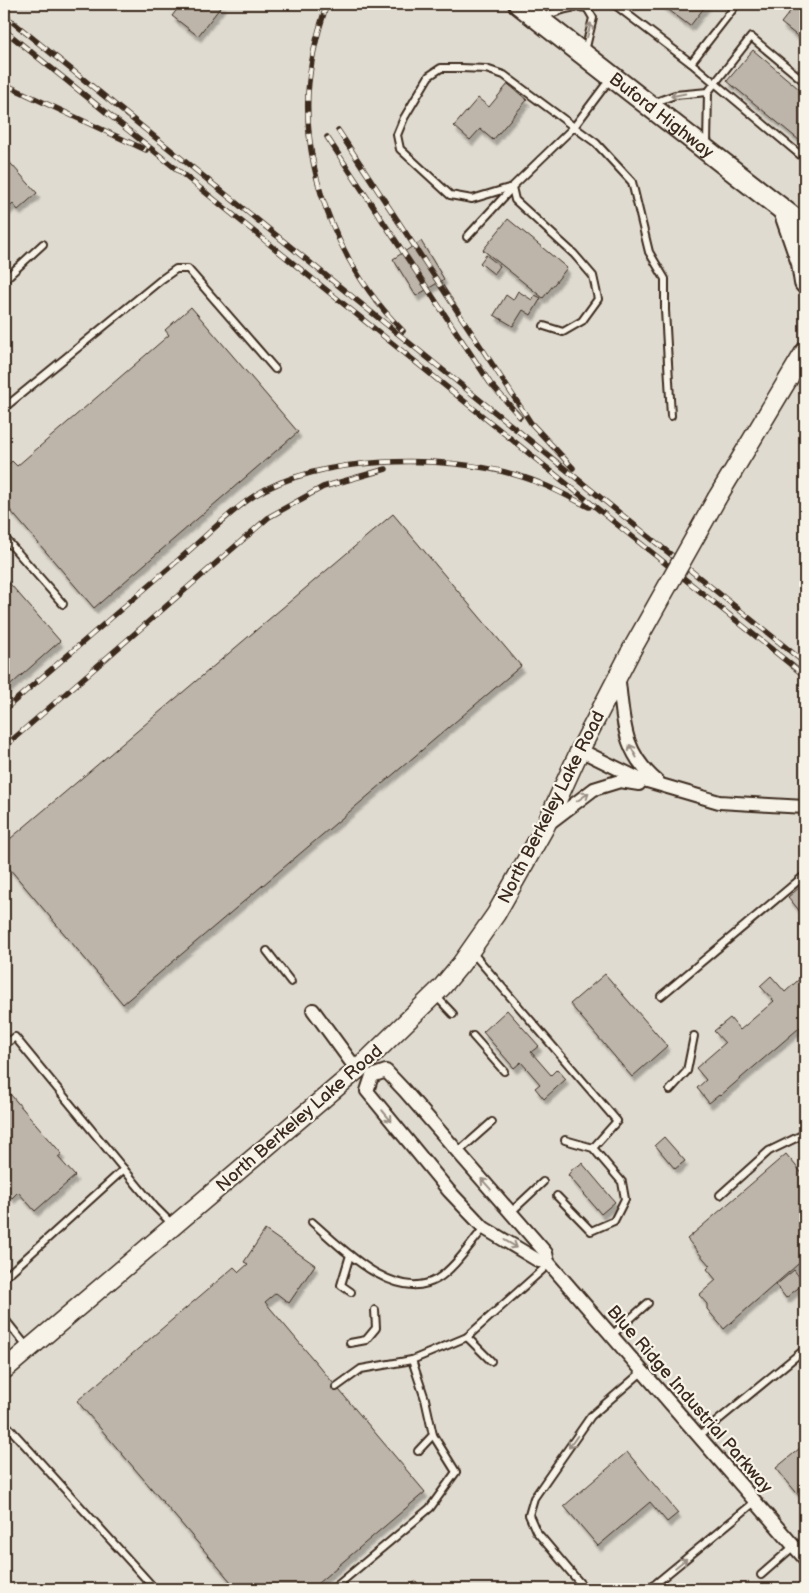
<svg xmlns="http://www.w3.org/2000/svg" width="809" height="1593" viewBox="0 0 809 1593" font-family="'Balsamiq Sans',sans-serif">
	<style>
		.built { fill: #e0dbd0 }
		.building { fill: #bdb5aa; stroke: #3b2a1e; filter: url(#shadow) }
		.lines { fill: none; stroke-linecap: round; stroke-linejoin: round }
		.lane-casing { stroke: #3b2a1e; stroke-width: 10 }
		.street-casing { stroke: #3b2a1e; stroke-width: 16 }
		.secondary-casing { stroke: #3b2a1e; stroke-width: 21 }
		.primary-casing { stroke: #3b2a1e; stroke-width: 24 }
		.lane { stroke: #f7f3e8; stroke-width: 6 }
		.street { stroke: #f7f3e8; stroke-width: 12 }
		.secondary { stroke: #f7f3e8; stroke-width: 18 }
		.primary { stroke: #f7f3e8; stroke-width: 20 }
		.rail-casing { stroke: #3b2a1e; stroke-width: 5.5 }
		.rail { stroke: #f7f3e8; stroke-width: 4; stroke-dasharray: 11; stroke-linecap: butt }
		.secondary-bridge-casing { stroke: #3b2a1e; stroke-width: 21; stroke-linecap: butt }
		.secondary-bridge { stroke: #f7f3e8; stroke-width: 18 }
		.oneway { stroke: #998e83 }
		.labels { text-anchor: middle; stroke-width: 4.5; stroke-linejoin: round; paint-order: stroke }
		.street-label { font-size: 18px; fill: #3b2a1e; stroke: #f7f3e8 }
	</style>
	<defs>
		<filter id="shadow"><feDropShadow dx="3" dy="5.5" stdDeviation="1" flood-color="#0004"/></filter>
	</defs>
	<rect width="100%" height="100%" fill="#efebe0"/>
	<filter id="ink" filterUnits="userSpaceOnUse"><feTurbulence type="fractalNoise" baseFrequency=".02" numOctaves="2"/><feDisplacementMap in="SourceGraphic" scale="10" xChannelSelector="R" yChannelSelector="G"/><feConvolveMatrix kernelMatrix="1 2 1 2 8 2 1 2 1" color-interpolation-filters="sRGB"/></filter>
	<g filter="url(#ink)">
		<!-- built -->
		<rect class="built" x="4" y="4" width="801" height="1585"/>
		<!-- building -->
		<g class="building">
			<polygon points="181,4 223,4 198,36 172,16"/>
			<polygon points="661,4 707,4 690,26"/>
			<polygon points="796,4 805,10 805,42 781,23"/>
			<polygon points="753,50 805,94 805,145 727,81"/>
			<polygon points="508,84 527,100 493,140 480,129 470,140 454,126 478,98 489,107"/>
			<polygon points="4,156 37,193 18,210 13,204 4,212"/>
			<polygon points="508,219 567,268 543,298 483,250"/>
			<polygon points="421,241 444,279 416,296 393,259"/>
			<polygon points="486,255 500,266 494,274 480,263"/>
			<polygon points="518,291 532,300 535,295 541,298 531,315 523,310 513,326 494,315 506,295 513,300"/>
			<polygon points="191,307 298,432 94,608 4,503 4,469 12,461 17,466 169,335 165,330"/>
			<polygon points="393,514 521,666 123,1004 4,862 4,844"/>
			<polygon points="4,577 60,641 4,691"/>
			<polygon points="805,883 805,926 799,919 803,915 788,897"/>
			<polygon points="605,974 667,1046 632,1077 570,1004"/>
			<polygon points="805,974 805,1023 720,1096 719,1095 709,1103 697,1088 706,1080 696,1068 725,1043 714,1031 730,1018 740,1030 774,1001 760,986 771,976 785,992"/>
			<polygon points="507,1010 539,1046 531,1052 551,1075 557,1069 566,1079 544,1099 535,1088 540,1084 521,1062 514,1068 483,1032"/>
			<polygon points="4,1087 62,1154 58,1157 75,1176 35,1211 18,1192 12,1198 4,1189"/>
			<polygon points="664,1137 685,1161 675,1169 655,1145"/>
			<polygon points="786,1154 805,1177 805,1258 724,1329 707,1309 707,1304 699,1295 716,1280 707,1269 710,1266 687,1239"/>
			<polygon points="582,1163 615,1202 601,1214 568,1175 574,1167 575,1168"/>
			<polygon points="265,1230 315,1265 289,1303 276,1293 265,1302 425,1492 311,1589 237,1589 77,1401 234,1267 239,1272 248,1264 244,1262"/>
			<polygon points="794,1270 804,1283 786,1298 776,1285"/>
			<polygon points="805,1444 805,1503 776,1468"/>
			<polygon points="627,1452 678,1513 667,1522 650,1502 598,1546 564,1506"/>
			<polygon points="416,1581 423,1589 406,1589"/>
		</g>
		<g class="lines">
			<defs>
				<g id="lane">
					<polyline points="614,4 691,63 805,159"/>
					<path d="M542 17C557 12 571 5 587 8L593 18 585 51"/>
					<polyline points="691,63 737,4"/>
					<polyline points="610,79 574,127 596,143 632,182 649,252 665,279 665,310 671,416"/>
					<polyline points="653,103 675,95 708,92"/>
					<polyline points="707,145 708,92 751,37 805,82"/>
					<polyline points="512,187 472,199 450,195 400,149 397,135 404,118 429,76 441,68 461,68 486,69 504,75 574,127 512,187 515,200 574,254 593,276 598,299 582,321 563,332 544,326"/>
					<polyline points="467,237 512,188"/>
					<polyline points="4,280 43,244"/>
					<polyline points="4,408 162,279 176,269 188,269 275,369"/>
					<polyline points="4,537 63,604"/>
					<polyline points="267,951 291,982"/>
					<polyline points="471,951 617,1121 593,1148"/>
					<polyline points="435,995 453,1014"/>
					<polyline points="661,996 805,875"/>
					<polyline points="473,1036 504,1071"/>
					<polyline points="4,1045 15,1037 155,1207 172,1224"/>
					<polyline points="670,1090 687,1071 694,1036"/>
					<polyline points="457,1153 492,1122"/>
					<polyline points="720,1195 769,1151 800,1136 805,1136"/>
					<polyline points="557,1196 591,1231 614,1221 625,1199 622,1182 593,1148 565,1140"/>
					<polyline points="511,1212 543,1182"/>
					<path d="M312 1222C341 1247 395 1304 437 1279 454 1269 471 1243 484 1228"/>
					<polyline points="350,1255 341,1285 351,1292"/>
					<polyline points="4,1278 124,1169"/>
					<polyline points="4,1318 28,1348"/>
					<polyline points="612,1335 648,1303"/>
					<polyline points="467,1337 491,1361"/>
					<polyline points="350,1343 366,1340 376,1328 375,1310"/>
					<polyline points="412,1360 425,1399 433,1435 418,1451"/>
					<polyline points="336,1387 361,1369 412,1360 467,1337 549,1264"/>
					<polyline points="4,1422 155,1589"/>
					<polyline points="699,1436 805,1349"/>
					<polyline points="761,1575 794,1546"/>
					<polyline points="333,1589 430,1508 456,1472 433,1435"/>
					<polyline points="585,1589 536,1531 529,1515 534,1498 591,1416 643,1371"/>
					<polyline points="649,1589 756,1501"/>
				</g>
				<g id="street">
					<path d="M618 674C624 720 621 751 658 782"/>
					<polyline points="580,750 637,778 719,802 805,807"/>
					<polyline points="548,824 594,789 620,781 639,784"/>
					<polyline points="313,1010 357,1070"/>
					<polyline points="372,1076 386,1071 404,1090 546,1253 548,1262 805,1559"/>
					<polyline points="372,1076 367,1091 449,1191 484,1228 539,1261 548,1262"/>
					<polyline points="804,1589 805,1588"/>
				</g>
				<g id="secondary">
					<polyline points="717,498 805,351"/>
					<polyline points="4,1370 357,1070 442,987 461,964 496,914 545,827 580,750 631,651"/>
				</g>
				<g id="primary">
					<path id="s1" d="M519 4 805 227"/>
					<polyline points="784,211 802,263 805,283"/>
				</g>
			</defs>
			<!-- lane casing -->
			<use href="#lane" class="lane-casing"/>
			<!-- street casing -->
			<use href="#street" class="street-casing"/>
			<!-- secondary casing -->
			<use href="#secondary" class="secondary-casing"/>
			<!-- primary casing -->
			<use href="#primary" class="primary-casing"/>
			<!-- lane -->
			<use href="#lane" class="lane"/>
			<!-- street -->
			<use href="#street" class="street"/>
			<!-- secondary -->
			<use href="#secondary" class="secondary"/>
			<!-- primary -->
			<use href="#primary" class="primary"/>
			<defs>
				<g id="rail">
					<path d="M327 4C317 33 310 62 308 93 304 180 342 270 403 331"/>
					<polyline points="4,15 805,663"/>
					<polyline points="4,30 805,676"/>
					<polyline points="4,84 146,150"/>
					<polyline points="338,130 531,423 573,468"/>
					<polyline points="327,137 490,383 520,417"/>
					<path d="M4 710C61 661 119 611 176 562 200 542 229 512 254 496 317 455 446 454 516 475 542 482 565 495 589 507"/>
					<polyline points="4,747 269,517 323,487 386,469"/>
				</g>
			</defs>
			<!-- rail casing -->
			<use href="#rail" class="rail-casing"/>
			<!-- rail -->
			<use href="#rail" class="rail"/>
			<defs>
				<polyline id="secondary-bridge" points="631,651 717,498"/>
			</defs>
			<!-- secondary-bridge casing -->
			<use href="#secondary-bridge" class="secondary-bridge-casing"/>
			<!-- secondary-bridge -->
			<use href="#secondary-bridge" class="secondary-bridge"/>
		</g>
		<!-- one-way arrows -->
		<defs><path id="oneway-shaft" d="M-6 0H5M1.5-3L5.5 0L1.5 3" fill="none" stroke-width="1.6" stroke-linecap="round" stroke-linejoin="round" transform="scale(1.25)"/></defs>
		<g class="oneway">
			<use href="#oneway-shaft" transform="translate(589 30) rotate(-76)"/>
			<use href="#oneway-shaft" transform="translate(678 95) rotate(168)"/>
			<use href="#oneway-shaft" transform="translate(633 751) rotate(-119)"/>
			<use href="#oneway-shaft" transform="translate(583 797) rotate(-35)"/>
			<use href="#oneway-shaft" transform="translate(387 1116) rotate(50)"/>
			<use href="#oneway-shaft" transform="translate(486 1184) rotate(-132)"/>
			<use href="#oneway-shaft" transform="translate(511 1244) rotate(31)"/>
			<use href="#oneway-shaft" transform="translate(573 1442) rotate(125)"/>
			<use href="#oneway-shaft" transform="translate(681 1563) rotate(-39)"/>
		</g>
	</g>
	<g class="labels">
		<!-- street labels -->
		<g class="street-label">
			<text dy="6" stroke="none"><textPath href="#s1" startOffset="181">Buford Highway</textPath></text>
			<text transform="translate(551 807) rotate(-63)" y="6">North Berkeley Lake Road</text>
			<text transform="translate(299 1118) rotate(-41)" y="6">North Berkeley Lake Road</text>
			<text transform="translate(690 1399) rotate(49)" y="6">Blue Ridge Industrial Parkway</text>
		</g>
	</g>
	<!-- margin -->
	<rect width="809" height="1593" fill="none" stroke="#f7f3e8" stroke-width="20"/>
	<rect x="10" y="10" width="789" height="1573" fill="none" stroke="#3b2a1e" stroke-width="2" filter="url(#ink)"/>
</svg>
